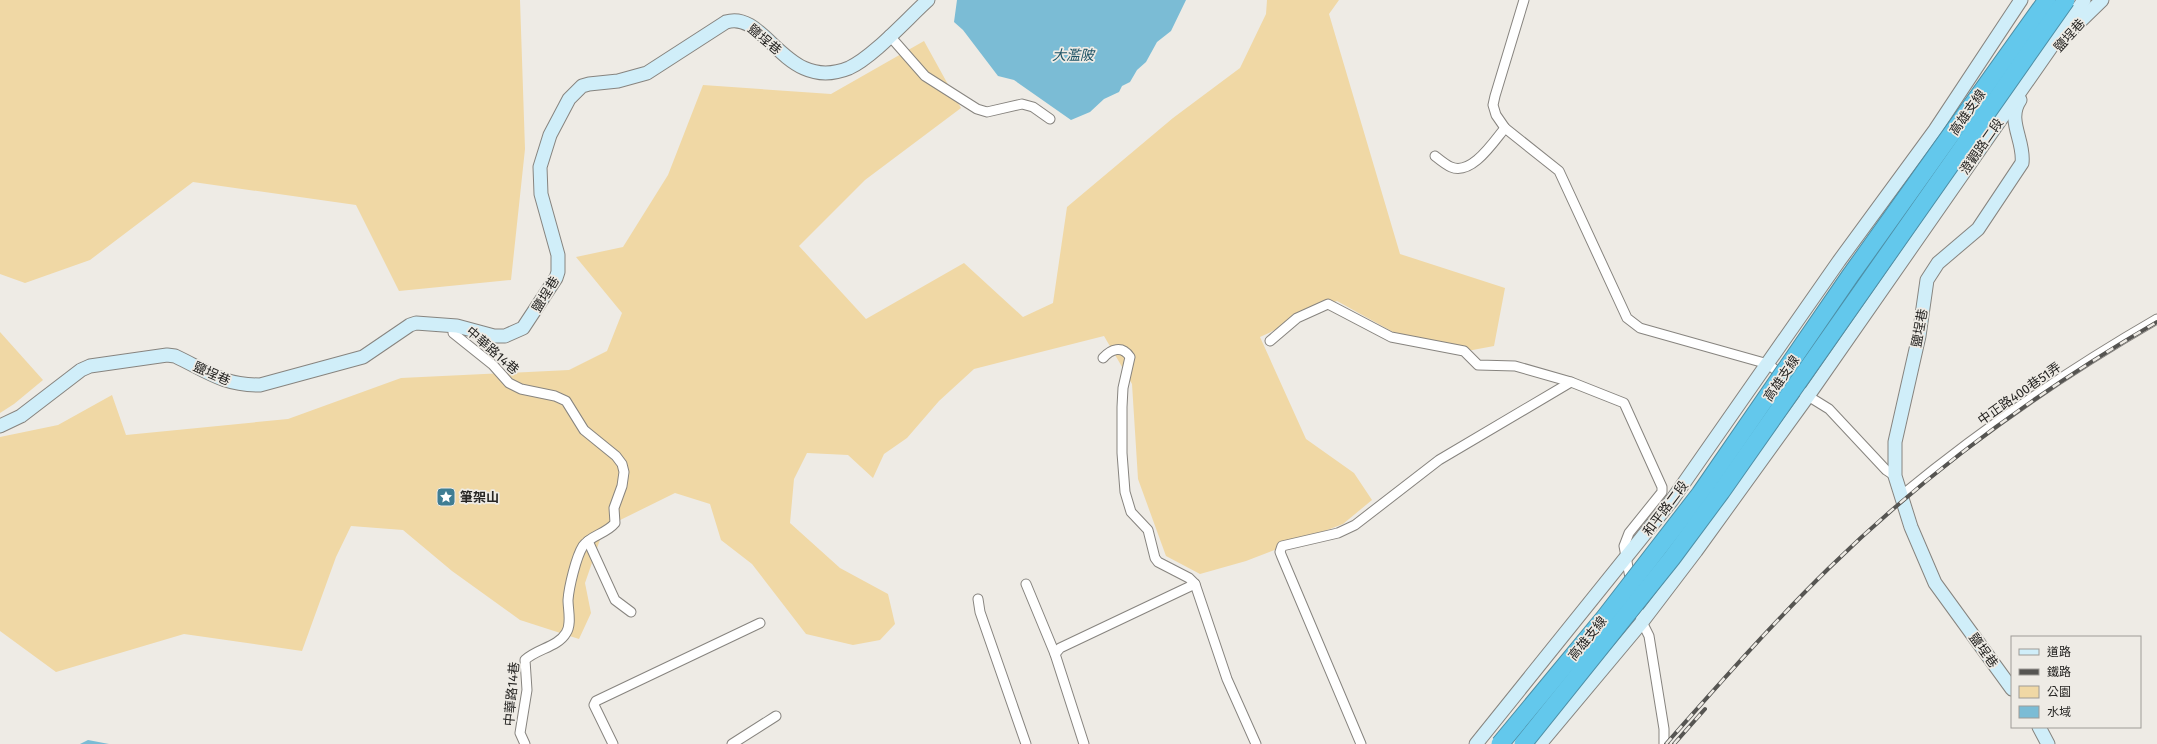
<svg xmlns="http://www.w3.org/2000/svg" width="2157" height="744" viewBox="0 0 2157 744" font-family="'Fira Sans','Noto Sans TC',sans-serif">
	<style>
		.green { fill: #f0d8a5 }
		.water { fill: #7bbcd5 }
		.lines { fill: none; stroke-linecap: round; stroke-linejoin: round }
		.street-casing { stroke: #87847f; stroke-width: 11 }
		.secondary-casing { stroke: #87847f; stroke-width: 15 }
		.street { stroke: #fff; stroke-width: 9 }
		.secondary { stroke: #d0eef9; stroke-width: 13 }
		.rail-casing { stroke: #565552; stroke-width: 4 }
		.rail { stroke: #eeebe5; stroke-width: 2.5; stroke-dasharray: 8; stroke-linecap: butt }
		.highway-bridge-casing { stroke: #4e8fa6; stroke-width: 19; stroke-linecap: butt }
		.highway-bridge { stroke: #63c8ec; stroke-width: 17 }
		.labels { text-anchor: middle; stroke-width: 3.5; stroke-linejoin: round; paint-order: stroke }
		.street-label { font-size: 13px; fill: #262523; stroke: #eeebe5 }
		.poi-label { font-size: 13px; font-weight: bold; fill: #262523; stroke: #eeebe5; text-anchor: start }
		.water-label { font-size: 14px; font-style: italic; fill: #1d5365; stroke: #eeebe5 }
	</style>
	<rect width="100%" height="100%" fill="#eeebe5"/>
	<!-- green -->
	<g class="green">
		<polygon points="0,0 520,0 525,149 511,280 399,291 356,205 193,182 90,260 25,283 0,274"/>
		<polygon points="1267,0 1339,0 1329,14 1400,254 1505,288 1494,346 1462,352 1420,347 1337,301 1260,337 1306,439 1354,473 1372,500 1343,524 1246,561 1200,574 1166,556 1138,479 1132,384 1104,336 974,369 939,401 907,438 884,454 873,478 848,455 807,453 794,479 790,523 840,568 888,594 895,624 880,640 853,645 806,634 752,564 721,540 710,504 675,493 604,528 585,583 591,613 579,639 520,620 452,571 403,530 351,526 336,557 302,651 184,634 56,672 0,631 0,437 58,425 112,395 126,435 288,419 401,378 569,370 607,351 622,313 576,257 623,247 668,175 703,85 831,94 924,41 961,108 865,180 799,246 866,319 964,263 1023,317 1053,303 1067,207 1173,118 1240,68 1266,14"/>
		<polygon points="0,332 43,380 14,404 0,413"/>
	</g>
	<!-- water -->
	<g class="water">
		<polygon points="957,0 1186,0 1171,31 1157,42 1146,62 1137,70 1130,82 1122,86 1119,92 1104,99 1090,112 1071,120 1014,80 998,76 963,30 954,22"/>
		<polygon points="88,740 109,744 80,744"/>
	</g>
	<g class="lines">
		<defs>
			<g id="street">
				<polyline points="1524,0 1495,96 1493,105 1496,115 1505,128 1559,171 1627,318 1640,328 1768,364 1808,396 1829,409 1886,470 1895,476"/>
				<polyline points="889,35 925,76 977,109 987,112 1022,104 1033,107 1050,119"/>
				<path d="M1435 156C1440 160 1446 165 1451 167 1472 176 1494 141 1505 128"/>
				<path d="M457 326 453 329V333L493 365 509 383 521 389 555 396 566 401 584 430 616 456 622 464 624 472 622 486 614 508 615 523C606 534 591 535 583 546 576 557 569 587 568 600 568 610 572 624 566 633 558 647 536 649 525 660L527 690 520 733 525 744"/>
				<polyline points="1270,341 1297,318 1328,304 1391,337 1464,351 1478,365 1515,366 1571,382 1624,403 1662,487 1662,492 1629,533 1624,546 1631,583"/>
				<path d="M1103 358C1111 349 1122 345 1130 357L1123 388 1122 407V453L1125 492 1131 512 1148 530 1155 558 1158 562 1189 578 1195 584 1227 679 1256 744"/>
				<path d="M1901 496C1981 430 2067 371 2157 319"/>
				<polyline points="588,541 615,600 631,612"/>
				<polyline points="1026,584 1055,654 1084,744"/>
				<polyline points="978,599 980,612 1026,744"/>
				<polyline points="1636,601 1642,622 1649,636 1664,729 1664,744"/>
				<polyline points="1055,654 1060,648 1195,584"/>
				<polyline points="613,744 594,705 596,701 760,623"/>
				<polyline points="732,744 776,716"/>
				<polyline points="1361,744 1282,557 1280,552 1282,546 1338,533 1355,525 1439,460 1571,382"/>
			</g>
			<g id="secondary">
				<polyline points="2066,35 2102,0"/>
				<path d="M0 426 21 416 81 370 90 366 167 355 175 356C207 371 222 385 260 385L363 357 410 325 416 323 457 326 494 336H505L523 328 556 278 558 272V255L541 194 540 167 550 135 569 99 582 86 589 84 618 81 647 73 726 22C766 9 785 94 849 68 873 57 907 19 928 0"/>
				<path d="M2012 689 1935 583 1911 527 1895 476V442L1919 336 1927 280 1938 263 1978 229 2022 163C2025 141 2006 120 2020 100"/>
				<polyline points="2039,727 2048,744"/>
				<polyline points="1476,744 1672,500 1839,261 1935,130 2021,0"/>
				<polyline points="1540,744 1642,622 1696,551 1808,396 2084,0"/>
			</g>
		</defs>
		<!-- street casing -->
		<use href="#street" class="street-casing"/>
		<!-- secondary casing -->
		<use href="#secondary" class="secondary-casing"/>
		<!-- street -->
		<use href="#street" class="street"/>
		<!-- secondary -->
		<use href="#secondary" class="secondary"/>
		<defs>
			<g id="rail">
				<path d="M1666 744C1719 684 1771 625 1828 569 1926 473 2038 391 2157 322"/>
				<polyline points="1674,744 1705,709"/>
			</g>
		</defs>
		<!-- rail casing -->
		<use href="#rail" class="rail-casing"/>
		<!-- rail -->
		<use href="#rail" class="rail"/>
		<defs>
			<g id="highway-bridge">
				<polyline points="1500,744 1605,617 1700,494 1850,276 2047,0"/>
				<polyline points="1523,744 1672,558 1721,492 2066,0"/>
			</g>
		</defs>
		<!-- highway-bridge casing -->
		<use href="#highway-bridge" class="highway-bridge-casing"/>
		<!-- highway-bridge -->
		<use href="#highway-bridge" class="highway-bridge"/>
	</g>
	<!-- icons -->
	<defs>
		<symbol id="sight-square" viewBox="-11 -11 22 22"><rect x="-9" y="-9" width="18" height="18" rx="4" fill="#3f7d93" stroke="#eeebe5"/><path d="M0-6L1.8-2.2L6-1.7L2.9 1.2L3.7 5.4L0 3.3L-3.7 5.4L-2.9 1.2L-6-1.7L-1.8-2.2Z" fill="#fff"/></symbol>
	</defs>
	<g fill-rule="evenodd">
		<use href="#sight-square" x="435" y="486" width="22" height="22"/>
	</g>
	<g class="labels">
		<!-- street labels -->
		<g class="street-label">
			<text transform="translate(2069 35) rotate(-48)" y="5">鹽埕巷</text>
			<text transform="translate(765 39) rotate(40)" y="5">鹽埕巷</text>
			<text transform="translate(1967 112) rotate(-55)" y="5">高雄支線</text>
			<text transform="translate(1981 146) rotate(-55)" y="5">澄觀路二段</text>
			<text transform="translate(545 294) rotate(-59)" y="5">鹽埕巷</text>
			<text transform="translate(1919 328) rotate(-80)" y="5">鹽埕巷</text>
			<text transform="translate(493 350) rotate(41)" y="5">中華路14巷</text>
			<text transform="translate(212 373) rotate(24)" y="5">鹽埕巷</text>
			<text transform="translate(1781 378) rotate(-56)" y="5">高雄支線</text>
			<text transform="translate(2019 393) rotate(-35)" y="5">中正路400巷51弄</text>
			<text transform="translate(1665 508) rotate(-53)" y="5">和平路二段</text>
			<text transform="translate(1587 638) rotate(-51)" y="5">高雄支線</text>
			<text transform="translate(1984 650) rotate(54)" y="5">鹽埕巷</text>
			<text transform="translate(511 694) rotate(-85)" y="5">中華路14巷</text>
		</g>
		<!-- poi labels -->
		<g class="poi-label">
			<text x="460" y="502">筆架山</text>
		</g>
		<!-- water labels -->
		<g class="water-label">
			<text x="1073" y="60">大濫陂</text>
		</g>
	</g>
	<!-- legend -->
	<rect x="2011" y="636" width="130" height="92" fill="#eeebe5" stroke="#9e9c97"/>
	<rect x="2019" y="649" width="20" height="6" fill="#d0eef9" stroke="#9e9c97"/>
	<text x="2047" y="656" font-size="12" fill="#262523">道路</text>
	<rect x="2019" y="669" width="20" height="6" fill="#565552" stroke="#9e9c97"/>
	<text x="2047" y="676" font-size="12" fill="#262523">鐵路</text>
	<rect x="2019" y="686" width="20" height="12" fill="#f0d8a5" stroke="#9e9c97"/>
	<text x="2047" y="696" font-size="12" fill="#262523">公園</text>
	<rect x="2019" y="706" width="20" height="12" fill="#7bbcd5" stroke="#9e9c97"/>
	<text x="2047" y="716" font-size="12" fill="#262523">水域</text>
</svg>
